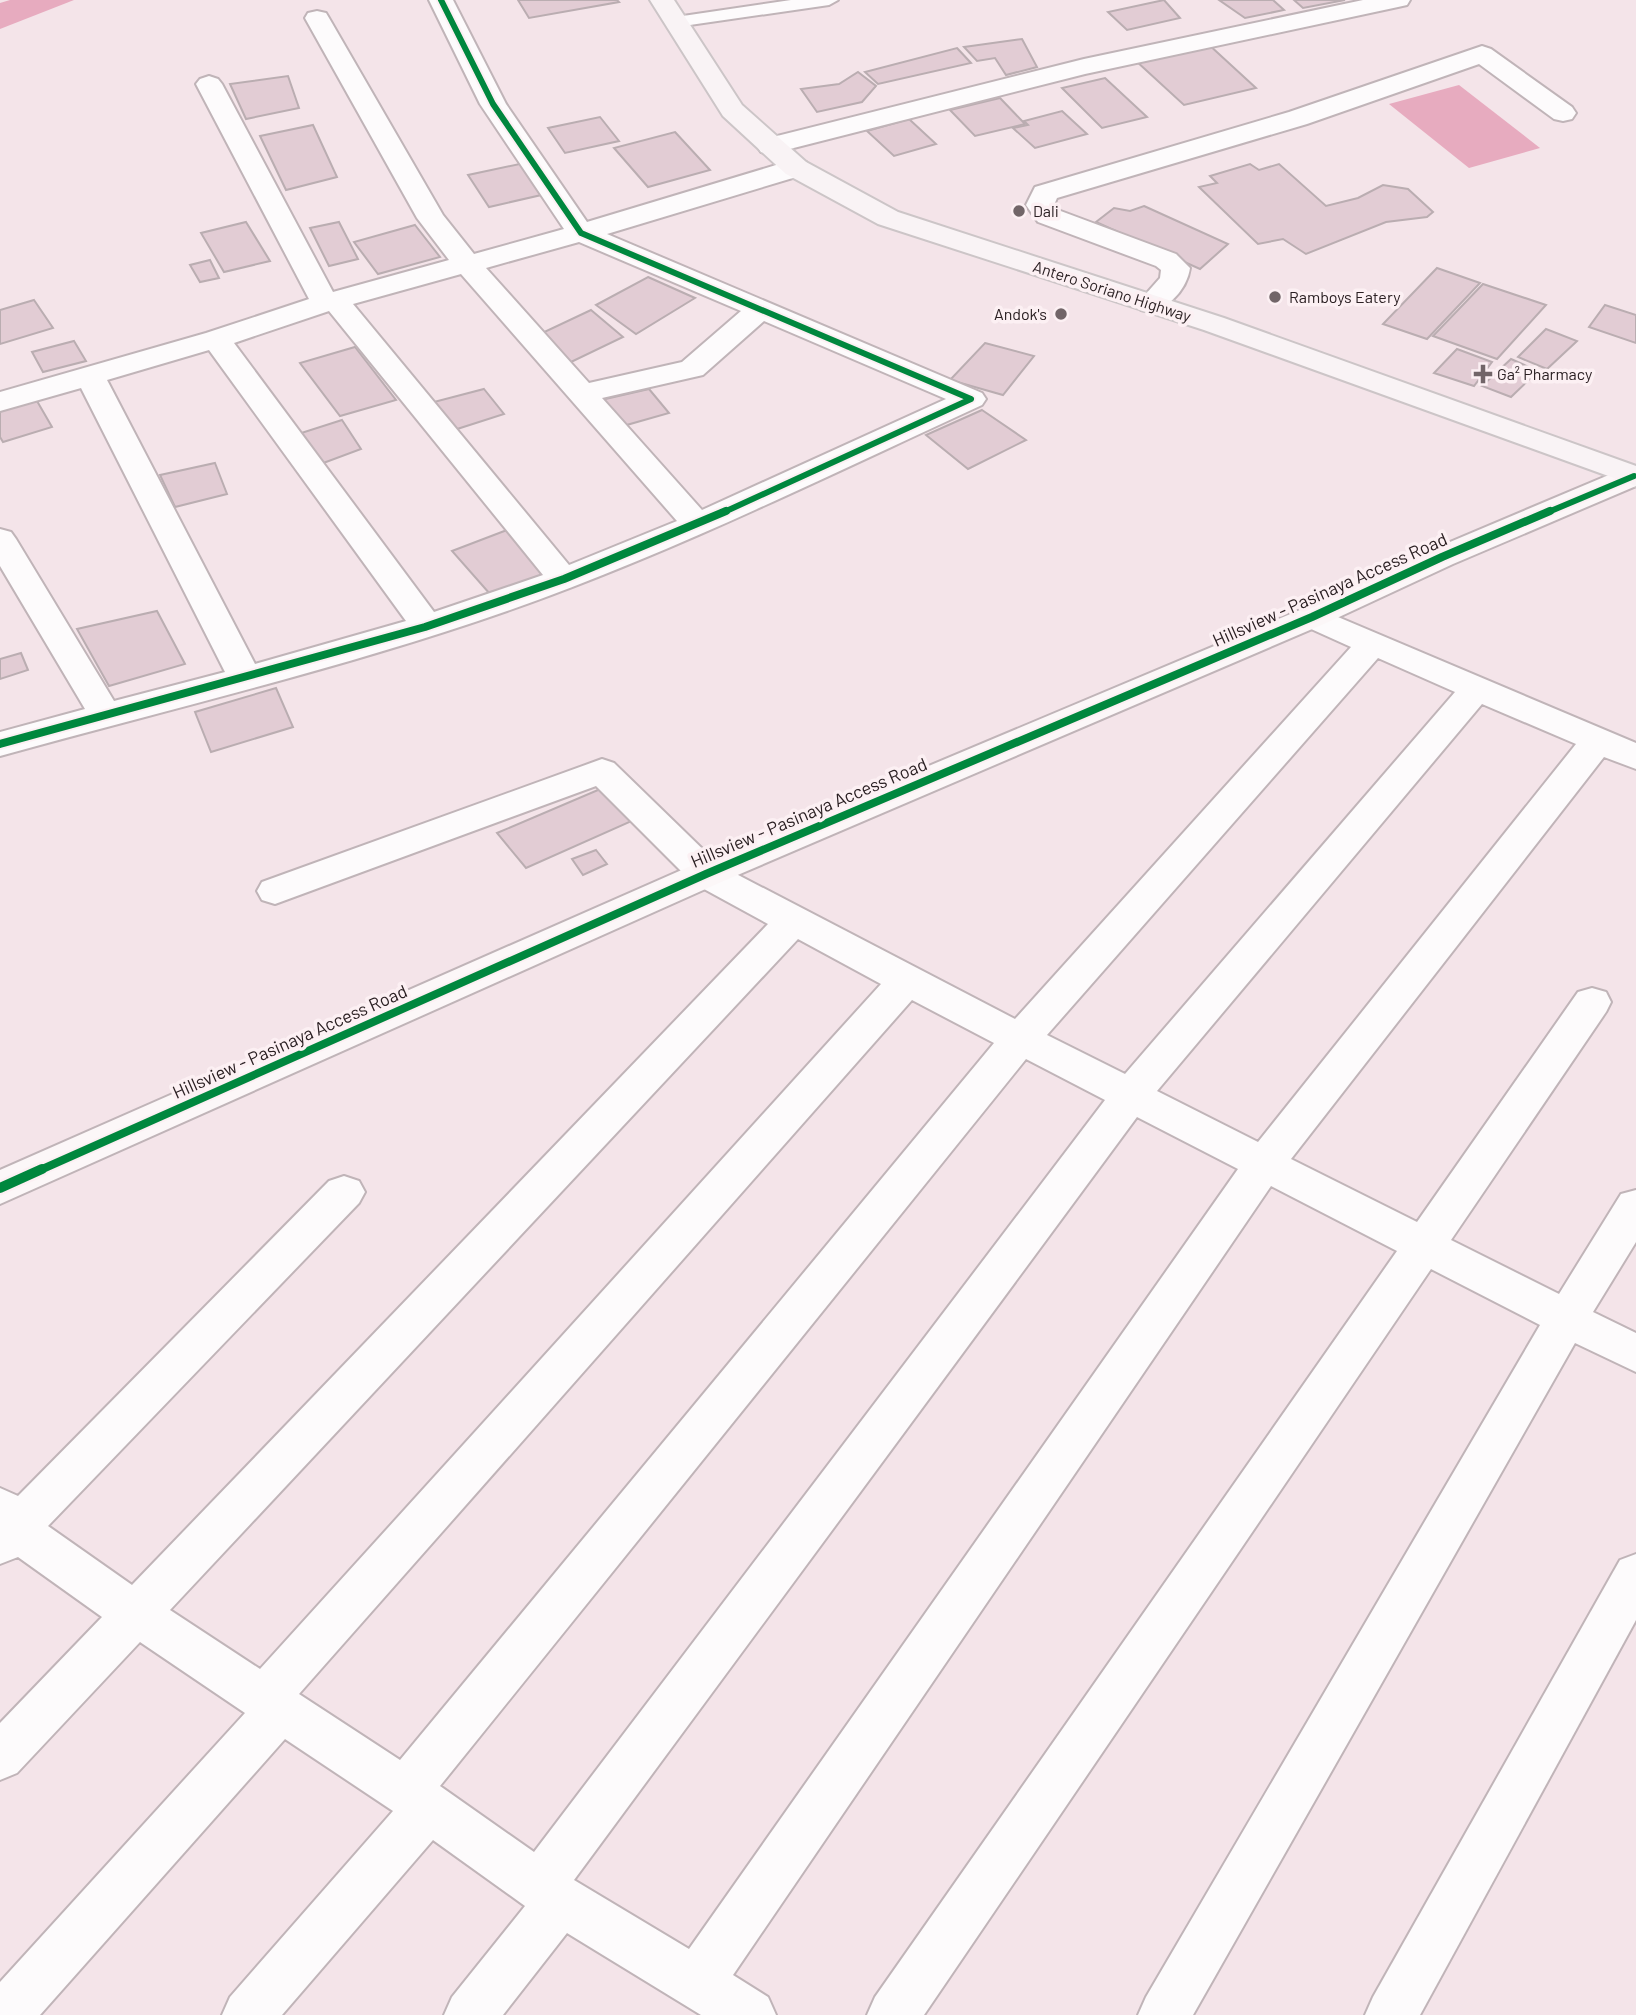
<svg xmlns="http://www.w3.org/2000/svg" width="1636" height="2015" viewBox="0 0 1636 2015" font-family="Barlow,sans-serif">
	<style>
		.water { fill: #e7abbf }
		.building { fill: #e2ccd4; stroke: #baadb1; stroke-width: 2 }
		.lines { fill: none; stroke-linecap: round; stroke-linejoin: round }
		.lane-casing { stroke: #c0b4b8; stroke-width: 4 }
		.street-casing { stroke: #c0b4b8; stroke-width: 4 }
		.secondary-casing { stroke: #c0b4b8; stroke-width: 4 }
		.primary-casing { stroke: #ccc5c7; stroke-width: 4 }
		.lane { fill: #fdfbfc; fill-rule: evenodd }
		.street { fill: #fdfbfc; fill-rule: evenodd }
		.secondary { fill: #fcf7f8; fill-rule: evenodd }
		.primary { fill: #f9f3f5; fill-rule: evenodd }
		.cycleway-far2-casing { stroke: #fcf0f3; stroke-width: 10 }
		.cycleway-far1-casing { stroke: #fcf0f3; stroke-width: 12 }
		.cycleway-casing { stroke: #fcf0f3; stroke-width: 15 }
		.cycleway-far2 { stroke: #00873e; stroke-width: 6 }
		.cycleway-far1 { stroke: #00873e; stroke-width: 8 }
		.cycleway { stroke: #00873e; stroke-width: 10 }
		.poi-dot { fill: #716568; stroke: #fcf0f3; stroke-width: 2.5 }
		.labels { text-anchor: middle; stroke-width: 7; stroke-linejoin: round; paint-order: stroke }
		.far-poi-label { font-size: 16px; fill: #2b2023; stroke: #fcf0f3; text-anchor: start }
		.far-street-label { font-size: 16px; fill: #2b2023; stroke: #fcf0f3 }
		.street-label { font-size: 18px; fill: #2b2023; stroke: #fcf0f3 }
	</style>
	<rect width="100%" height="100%" fill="#f4e4e9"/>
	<!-- water -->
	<g class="water">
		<polygon points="10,0 74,0 0,29 0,3"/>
		<polygon points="1459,85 1540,148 1469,168 1389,104"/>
	</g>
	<!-- building -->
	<g class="building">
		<polygon points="518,0 617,0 619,2 529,18"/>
		<polygon points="1164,0 1180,18 1127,30 1108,12"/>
		<polygon points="1219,0 1273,0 1284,10 1245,18"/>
		<polygon points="1294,0 1345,0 1303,8"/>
		<polygon points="1022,39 1037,67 1006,75 995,58 977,61 964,47"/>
		<polygon points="1207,43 1256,88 1184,105 1135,60"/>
		<polygon points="957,48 971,63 878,84 865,72"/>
		<polygon points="858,72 876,86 862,102 817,112 801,89 839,84"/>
		<polygon points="288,76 299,108 246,119 230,84"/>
		<polygon points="1105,78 1147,117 1102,128 1062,88"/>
		<polygon points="1000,98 1025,124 975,136 950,110"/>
		<polygon points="1062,111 1087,134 1035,148 1013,128 1028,125 1024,121"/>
		<polygon points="600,117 619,141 565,153 548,128"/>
		<polygon points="909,119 936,144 894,156 867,131"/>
		<polygon points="313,125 337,177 286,190 260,136"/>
		<polygon points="675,132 710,170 648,187 614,148"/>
		<polygon points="529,162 550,193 489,207 468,175"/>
		<polygon points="1250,164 1259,170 1279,164 1326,206 1358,198 1383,185 1408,189 1433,212 1427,217 1386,222 1306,254 1283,239 1258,244 1199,187 1217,183 1210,176"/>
		<polygon points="1144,206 1228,244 1200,269 1096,222 1114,208 1130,211"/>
		<polygon points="246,222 270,261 224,272 201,233"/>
		<polygon points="339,222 358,259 329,266 310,228"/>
		<polygon points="415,225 440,257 378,274 354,242"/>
		<polygon points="210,260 219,278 200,282 190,265"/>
		<polygon points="1437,268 1480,283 1427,339 1383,324"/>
		<polygon points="648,277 695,298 636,334 596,305"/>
		<polygon points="1483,284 1546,305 1497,359 1433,336"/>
		<polygon points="34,300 53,328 0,344 0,310"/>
		<polygon points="1605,305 1636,315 1636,343 1589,327"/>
		<polygon points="591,310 623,337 571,362 540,334"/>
		<polygon points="1546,329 1577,341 1547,369 1518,357"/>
		<polygon points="74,341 86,361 43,372 32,352"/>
		<polygon points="985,343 1034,356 1003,395 950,380"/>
		<polygon points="355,347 396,400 340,416 300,363"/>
		<polygon points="1457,349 1492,362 1474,386 1434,373"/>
		<polygon points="1511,359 1538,371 1511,397 1482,386"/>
		<polygon points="484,389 504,414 454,430 430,403"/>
		<polygon points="649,389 669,413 623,426 601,400"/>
		<polygon points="37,401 52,427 3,442 0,437 0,410"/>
		<polygon points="982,410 1026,440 968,469 926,435"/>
		<polygon points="342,420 361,449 318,465 295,435"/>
		<polygon points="215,463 227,494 175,507 160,475"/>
		<polygon points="507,530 545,575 490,594 452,551"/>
		<polygon points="157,611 185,664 109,686 77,629"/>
		<polygon points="21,653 28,670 0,679 0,659"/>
		<polygon points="276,688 293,727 211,752 195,712"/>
		<polygon points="605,787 634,820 526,868 497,833"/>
		<polygon points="596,850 607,864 583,875 572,859"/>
	</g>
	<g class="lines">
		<defs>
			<polygon id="lane" points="791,0 838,0 829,5 676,27 667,22 676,17"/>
			<g id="street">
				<path d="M429 0H453L506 104 587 222 786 162 796 160 806 162 809 168 806 174 607 234 982 393 986 399 982 405C825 477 670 554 507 611 341 669 169 709 0 756V732L85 709 0 566V529L11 532 16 539 114 701 225 672 81 388 0 411V392L206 333 309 299 196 84 200 79 209 76 218 79 222 84 333 292 449 260 417 218 305 18 308 13 317 11 326 13 329 18 443 215 474 254 564 229 480 104ZM579 242 741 311 682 362 589 383 486 268ZM461 274 677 521 569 565 353 304ZM329 311 543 575 434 612 234 343ZM764 321 946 399 702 510 602 398 703 375ZM209 350 406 621 255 664 107 380Z"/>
				<polygon points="1363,0 1410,0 1407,5 1398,7 1085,74 770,154 761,152 757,146 761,140 1084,59"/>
				<path d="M1482 46 1491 49 1572 107 1576 113 1572 119 1563 121 1554 119 1479 64 1307 124 1057 198 1054 205 1058 210 1176 254 1190 268C1187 290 1164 316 1141 310L1137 304 1160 278 1161 270 1156 266 1038 222 1026 205 1035 187 1289 112Z"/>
				<path d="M1312 606 1636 743V769L1604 757 1291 1159 1417 1222 1578 992 1592 988 1606 992 1611 1002 1606 1012 1451 1240 1559 1294 1621 1194 1636 1190V1242L1593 1312 1636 1333V1372L1575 1343 1193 2015H1138L1146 1997 1540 1325 1431 1269 924 2015H867L875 1997 1397 1251 1271 1186 733 1975 768 1997 776 2015H701L567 1933 503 2015H444L452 1997 525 1906 433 1840 282 2015H222L230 1997 393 1811 285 1739 40 2015H0V1982L245 1713 140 1642 17 1773 0 1780V1723L102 1617 18 1557 0 1564V1488L18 1496 329 1181 344 1176 359 1181 365 1192 359 1203 48 1526 132 1585 768 924 693 883 596 786 275 904 262 900 257 891 262 882 602 759 614 763 719 865 1015 1019 1351 647 1300 624 1295 617 1300 610ZM1378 658 1455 692 1125 1074 1047 1035ZM1482 704 1576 744 1258 1142 1157 1091ZM798 939 881 984 260 1669 170 1610ZM912 1000 994 1043 400 1760 299 1694ZM1026 1059 1105 1100 534 1852 440 1786ZM1137 1117 1238 1169 689 1949 574 1880Z"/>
				<polygon points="1636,1554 1636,1620 1420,2015 1365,2015 1373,1997 1620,1560"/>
			</g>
			<polygon id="secondary" points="1636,467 1636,486 1453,564 1324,624 719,883 0,1204 0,1170 693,865 1300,610 1431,550 1623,469"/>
			<polygon id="primary" points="650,0 674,0 742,105 806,162 898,212 1224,318 1636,466 1636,486 1204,330 878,224 786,174 723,116"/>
		</defs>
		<!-- lane casing -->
		<use href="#lane" class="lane-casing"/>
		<!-- street casing -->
		<use href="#street" class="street-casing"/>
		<!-- secondary casing -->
		<use href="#secondary" class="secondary-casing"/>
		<!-- primary casing -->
		<use href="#primary" class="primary-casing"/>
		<!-- lane -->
		<use href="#lane" class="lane"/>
		<!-- street -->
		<use href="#street" class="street"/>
		<!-- secondary -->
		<use href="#secondary" class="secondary"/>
		<!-- primary -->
		<use href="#primary" class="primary"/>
		<defs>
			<g id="cycleway-far2">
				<polyline points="441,0 493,104 581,233 971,399 722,513"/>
				<polyline points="1546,513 1634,476"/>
			</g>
			<g id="cycleway-far1">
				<polyline points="0,744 425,627 564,579 726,511"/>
				<polyline points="38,1171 706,874 1312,617 1442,557 1550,511"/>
			</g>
			<polyline id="cycleway" points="0,1188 42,1169"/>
		</defs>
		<!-- cycleway-far2 casing -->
		<use href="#cycleway-far2" class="cycleway-far2-casing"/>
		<!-- cycleway-far1 casing -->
		<use href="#cycleway-far1" class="cycleway-far1-casing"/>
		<!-- cycleway casing -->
		<use href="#cycleway" class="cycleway-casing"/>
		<!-- cycleway-far2 -->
		<use href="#cycleway-far2" class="cycleway-far2"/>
		<!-- cycleway-far1 -->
		<use href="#cycleway-far1" class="cycleway-far1"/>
		<!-- cycleway -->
		<use href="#cycleway" class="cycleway"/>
	</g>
	<!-- markers -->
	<g class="poi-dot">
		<circle cx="1019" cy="211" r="7"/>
		<circle cx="1275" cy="297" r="7"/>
		<circle cx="1061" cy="314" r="7"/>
		<path d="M1479.5 363.5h7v7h7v7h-7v7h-7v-7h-7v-7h7z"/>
	</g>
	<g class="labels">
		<!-- far-poi labels -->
		<g class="far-poi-label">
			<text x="1033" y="217">Dali</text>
			<text x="1289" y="303">Ramboys Eatery</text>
			<text x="1047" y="320" text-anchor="end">Andok's</text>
			<text x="1497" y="380">Ga² Pharmacy</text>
		</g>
		<!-- far-street labels -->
		<g class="far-street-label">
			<text transform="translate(1112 291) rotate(18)" y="6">Antero Soriano Highway</text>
		</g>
		<!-- street labels -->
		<g class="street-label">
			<text transform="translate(1330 590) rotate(-24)" y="6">Hillsview - Pasinaya Access Road</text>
			<text transform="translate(809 813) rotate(-23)" y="6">Hillsview - Pasinaya Access Road</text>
			<text transform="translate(290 1042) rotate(-24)" y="6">Hillsview - Pasinaya Access Road</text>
		</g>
	</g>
</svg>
